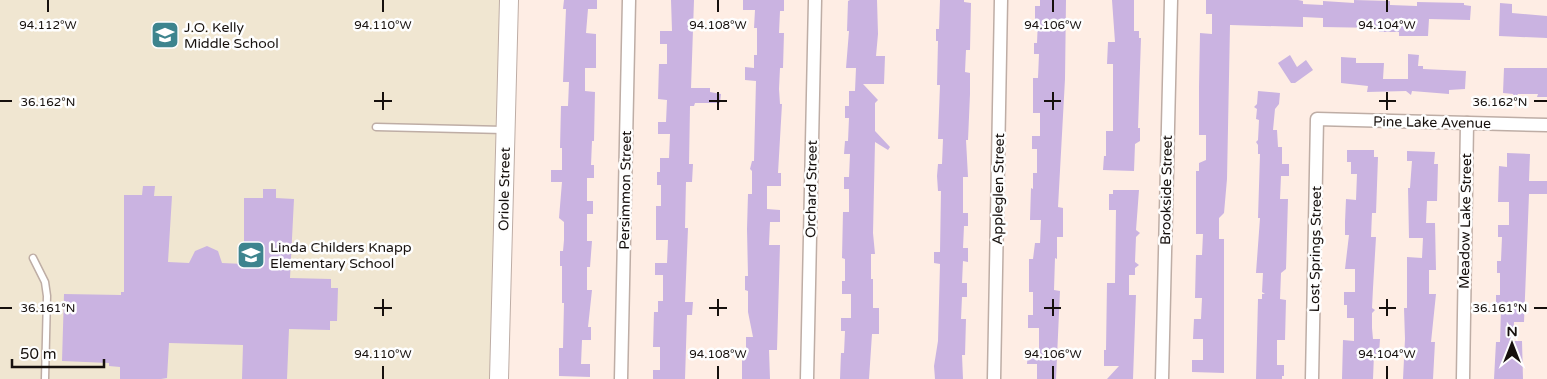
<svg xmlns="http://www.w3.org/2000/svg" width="1547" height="379" viewBox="0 0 1547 379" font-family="'Varela Round',sans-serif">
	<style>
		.education { fill: #f0e6d1 }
		.building { fill: #cab3e1 }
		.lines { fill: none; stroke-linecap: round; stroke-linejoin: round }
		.lane-casing { stroke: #beada5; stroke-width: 9 }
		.street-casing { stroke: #beada5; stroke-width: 15 }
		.secondary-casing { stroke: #beada5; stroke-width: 20 }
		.lane { stroke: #fff; stroke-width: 6 }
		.street { stroke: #fff; stroke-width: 12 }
		.secondary { stroke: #fff; stroke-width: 18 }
		.ticks { fill: none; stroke: #16100d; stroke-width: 2 }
		.labels { text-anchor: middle; stroke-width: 5; stroke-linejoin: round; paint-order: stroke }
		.poi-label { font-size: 14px; fill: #16100d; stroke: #fefefe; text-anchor: start }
		.street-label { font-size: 14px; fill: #16100d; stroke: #fefefe }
		.ticks-label { font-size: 12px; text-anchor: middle; fill: #16100d; stroke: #fefefe; stroke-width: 5; stroke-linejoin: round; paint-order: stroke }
	</style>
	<rect width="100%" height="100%" fill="#feede4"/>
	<!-- education -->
	<polygon class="education" points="0,0 509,0 499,379 0,379"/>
	<!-- building -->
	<g class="building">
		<polygon points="564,0 597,0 597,9 588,9 586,33 596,34 596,68 585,68 585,91 595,92 594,141 592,141 591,165 594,165 594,178 587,178 587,201 593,201 593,214 587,214 587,241 592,241 590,267 587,267 587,290 592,290 588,327 591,327 591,340 582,340 581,364 590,364 590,377 559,376 559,348 563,348 564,303 562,303 562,266 560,266 560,251 563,251 564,240 564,222 559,218 562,182 551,182 551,170 562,170 562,148 560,148 561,106 568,106 569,82 563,82 566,9 563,9"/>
		<polygon points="671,0 694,0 691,88 710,88 710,92 721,94 720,103 695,103 694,106 690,106 689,164 693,164 692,182 686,182 685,228 688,228 685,302 693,302 692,315 687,315 685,379 653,379 653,370 660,370 660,347 653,347 654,312 658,312 658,301 663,301 663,275 655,275 655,263 667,263 668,240 656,240 656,206 661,206 661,185 657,185 657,172 660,172 660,158 669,158 670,134 658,134 658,122 666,122 667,100 658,99 659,64 667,64 667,44 660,44 660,31 672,31"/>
		<polygon points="743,0 784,0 784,11 780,11 779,33 784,33 783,68 780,68 779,89 780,104 782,104 778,173 781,173 781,186 767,186 767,209 780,210 780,222 770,222 769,245 780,245 777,350 769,350 770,379 742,379 742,351 746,351 746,337 753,337 748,312 748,291 745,290 745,276 748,276 747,229 748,194 752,194 752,171 750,169 752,161 754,161 756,81 745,80 745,67 754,68 754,55 757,55 757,28 754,28 755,10 743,10"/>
		<polygon points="850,0 877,0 878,34 876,56 885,56 884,84 863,84 878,100 875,103 875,131 890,147 888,150 875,142 873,233 875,254 871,254 871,279 873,279 873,308 879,308 879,334 872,334 869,379 840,379 841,353 844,353 845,331 841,331 841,318 851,318 851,294 842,294 842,281 845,281 845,259 842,258 843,212 849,212 849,189 844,189 844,177 849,177 850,154 844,154 845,141 848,141 849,118 845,118 845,106 849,106 849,91 855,91 856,68 846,68 849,31 847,31 848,1"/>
		<polygon points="940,0 964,0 964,2 971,3 970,50 966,50 965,72 970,73 970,94 968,140 966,140 968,177 963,177 963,213 968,213 968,226 964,226 963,248 968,248 968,262 963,261 962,283 967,283 967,297 962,297 961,319 966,319 965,355 962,355 963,379 935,379 934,366 938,341 940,264 934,263 934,252 940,252 941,191 938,191 937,176 938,164 942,164 943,139 938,139 940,85 937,85 938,41 936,41 936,29 939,29"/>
		<polygon points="1040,0 1066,0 1065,79 1058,207 1063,208 1063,237 1057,237 1057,259 1055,258 1054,290 1060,291 1056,379 1037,379 1037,364 1027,364 1028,351 1039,351 1039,328 1028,328 1028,315 1033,315 1033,292 1029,292 1029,259 1033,259 1035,243 1040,243 1041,220 1030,220 1031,188 1033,189 1033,173 1037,173 1037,149 1032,149 1032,136 1040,136 1040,113 1033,113 1033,78 1038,78 1039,54 1034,54 1034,43 1037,43 1038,19 1035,19 1035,6 1040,6"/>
		<polygon points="1112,0 1134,0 1134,31 1139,31 1139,38 1141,38 1138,128 1140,128 1140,141 1135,144 1134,171 1103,170 1104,156 1106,156 1106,131 1113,131 1113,64 1107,64 1108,42 1115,42"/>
		<polygon points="1206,0 1298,0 1303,1 1303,4 1323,5 1323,1 1354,3 1354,0 1390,1 1390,5 1417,6 1417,2 1464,3 1464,5 1471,6 1470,20 1429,19 1428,36 1399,36 1399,32 1379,32 1379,28 1323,27 1323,18 1303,17 1303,27 1230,25 1227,179 1224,213 1219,218 1219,239 1224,239 1224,373 1192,372 1192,360 1203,360 1203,339 1193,339 1194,319 1201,319 1202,298 1195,298 1196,255 1202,255 1203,234 1196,234 1196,171 1199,171 1199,163 1206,160 1206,135 1199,135 1199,87 1200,33 1212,34 1212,14 1206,14"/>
		<polygon points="1500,3 1512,4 1512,13 1547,16 1547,38 1499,36"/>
		<polygon points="1408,54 1419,55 1418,66 1423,66 1423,69 1466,71 1465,89 1449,90 1449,94 1412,91 1411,95 1406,91 1367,92 1368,86 1341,83 1341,57 1356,58 1356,63 1384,63 1383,79 1408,79"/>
		<polygon points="1290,55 1297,67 1306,60 1313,70 1295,83 1291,83 1278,63"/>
		<polygon points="1504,68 1547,68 1547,97 1537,97 1538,94 1518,94 1515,98 1513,94 1503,93"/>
		<polygon points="1258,91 1280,93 1279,104 1275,109 1273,130 1277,130 1278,147 1282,147 1282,164 1289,164 1289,176 1281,176 1280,199 1288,199 1286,269 1281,273 1280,299 1286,300 1285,340 1277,340 1277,365 1284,365 1284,376 1282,376 1282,379 1256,379 1258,299 1262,299 1262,294 1265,294 1262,292 1263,273 1256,273 1260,218 1258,218 1260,154 1258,154 1258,145 1256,142 1258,140 1259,120 1256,119 1257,109 1254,107 1257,104"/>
		<polygon points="1347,150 1374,150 1374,157 1378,157 1376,213 1372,213 1371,237 1376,237 1373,288 1372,308 1375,310 1372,313 1372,328 1373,339 1380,339 1379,354 1374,354 1373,379 1342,379 1343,340 1354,341 1354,318 1347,318 1347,305 1344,305 1344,292 1355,292 1355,269 1345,269 1349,235 1345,235 1345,222 1346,199 1356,200 1357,174 1351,174 1351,162 1347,162"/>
		<polygon points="1407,151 1435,152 1434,164 1438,164 1437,201 1427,201 1426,223 1435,223 1436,270 1429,270 1429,294 1436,294 1431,342 1435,342 1433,379 1403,379 1405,339 1404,308 1407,308 1407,257 1422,258 1423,238 1409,238 1408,188 1410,188 1412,161 1407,161"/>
		<polygon points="1507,153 1530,154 1529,181 1547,181 1547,194 1529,194 1524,322 1514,322 1513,341 1522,341 1523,379 1494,379 1496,342 1500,342 1501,307 1496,307 1496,295 1500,295 1500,273 1497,273 1497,261 1501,261 1502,237 1498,237 1498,225 1509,225 1509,202 1498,202 1499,166 1507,167"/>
		<polygon points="143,186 155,186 154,196 172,196 168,262 189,263 195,251 207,246 218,251 222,263 244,264 244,198 263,198 263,189 276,189 276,198 294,199 290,278 331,279 331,288 338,288 337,321 330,321 330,330 289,329 287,379 242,379 243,345 169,343 167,378 161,379 120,379 120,367 109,366 109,363 62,361 64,294 121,295 121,292 124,292 124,195 142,195"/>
		<polygon points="1113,190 1139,190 1136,230 1140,233 1136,237 1135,262 1139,265 1135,268 1135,275 1129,275 1129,295 1136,295 1133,379 1107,379 1119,366 1104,366 1104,350 1106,350 1107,283 1115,283 1116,210 1109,210 1109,194 1113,194"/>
	</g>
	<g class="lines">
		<defs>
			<g id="lane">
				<polyline points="376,127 504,130"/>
				<polyline points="33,258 45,282 47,296 45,379"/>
			</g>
			<g id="street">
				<polyline points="621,379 629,0"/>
				<polyline points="807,379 815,0"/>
				<polyline points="994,379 1001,0"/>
				<polyline points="1162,379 1171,0"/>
				<polyline points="1312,379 1317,119 1547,125"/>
				<polyline points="1463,379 1467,123"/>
			</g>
			<polyline id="secondary" points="499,379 509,0"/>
		</defs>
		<!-- lane casing -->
		<use href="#lane" class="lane-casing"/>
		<!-- street casing -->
		<use href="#street" class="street-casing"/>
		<!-- secondary casing -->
		<use href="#secondary" class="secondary-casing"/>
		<!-- lane -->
		<use href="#lane" class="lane"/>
		<!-- street -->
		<use href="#street" class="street"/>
		<!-- secondary -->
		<use href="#secondary" class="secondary"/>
	</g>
	<!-- ticks -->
	<path class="ticks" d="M48 0V12M383 0V12M718 0V12M1053 0V12M1387 0V12M383 92V110M718 92V110M1053 92V110M1387 92V110M0 101H12M374 101H392M709 101H727M1044 101H1061M1379 101H1396M1534 101H1547M383 299V316M718 299V316M1053 299V316M1387 299V316M0 308H12M374 308H392M709 308H727M1044 308H1061M1379 308H1396M1534 308H1547M383 366V379M718 366V379M1053 366V379M1387 366V379"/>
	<!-- icons -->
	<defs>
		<symbol id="school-square" viewBox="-11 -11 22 22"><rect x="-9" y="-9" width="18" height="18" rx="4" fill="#3d848e" stroke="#fefefe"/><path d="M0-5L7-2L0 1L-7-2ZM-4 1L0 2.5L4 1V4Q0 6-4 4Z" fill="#fff"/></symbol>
	</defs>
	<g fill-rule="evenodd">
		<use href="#school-square" x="149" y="19" width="32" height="32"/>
		<use href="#school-square" x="235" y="239" width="32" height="32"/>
	</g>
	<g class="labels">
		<!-- poi labels -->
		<g class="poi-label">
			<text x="184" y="32">J.O. Kelly<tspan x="184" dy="16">Middle School</tspan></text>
			<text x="270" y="252">Linda Childers Knapp<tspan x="270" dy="16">Elementary School</tspan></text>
		</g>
		<!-- street labels -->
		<g class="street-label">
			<text transform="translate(1432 122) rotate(1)" y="5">Pine Lake Avenue</text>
			<text transform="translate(504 189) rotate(-89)" y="5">Oriole Street</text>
			<text transform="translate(811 189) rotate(-89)" y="5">Orchard Street</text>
			<text transform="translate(998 189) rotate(-89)" y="5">Appleglen Street</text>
			<text transform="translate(625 190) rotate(-89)" y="5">Persimmon Street</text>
			<text transform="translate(1166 190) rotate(-89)" y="5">Brookside Street</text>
			<text transform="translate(1465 221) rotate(-89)" y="5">Meadow Lake Street</text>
			<text transform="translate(1315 249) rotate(-89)" y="5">Lost Springs Street</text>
		</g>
	</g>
	<g class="ticks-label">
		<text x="48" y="29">94.112°W</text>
		<text x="383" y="29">94.110°W</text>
		<text x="718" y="29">94.108°W</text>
		<text x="1053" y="29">94.106°W</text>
		<text x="1387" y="29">94.104°W</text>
		<text x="48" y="106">36.162°N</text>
		<text x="1500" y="106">36.162°N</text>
		<text x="48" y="312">36.161°N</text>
		<text x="1500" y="312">36.161°N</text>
		<text x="383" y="358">94.110°W</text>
		<text x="718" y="358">94.108°W</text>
		<text x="1053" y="358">94.106°W</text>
		<text x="1387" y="358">94.104°W</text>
	</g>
	<!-- north arrow -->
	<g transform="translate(1512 344)" stroke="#fefefe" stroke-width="4" paint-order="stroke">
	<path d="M0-4L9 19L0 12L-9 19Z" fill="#16100d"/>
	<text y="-8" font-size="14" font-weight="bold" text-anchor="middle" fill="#16100d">N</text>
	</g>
	<!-- scale -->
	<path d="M12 359v8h92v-8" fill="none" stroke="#16100d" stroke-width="2.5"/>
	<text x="20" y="359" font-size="15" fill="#16100d" stroke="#fefefe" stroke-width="4" paint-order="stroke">50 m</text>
</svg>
